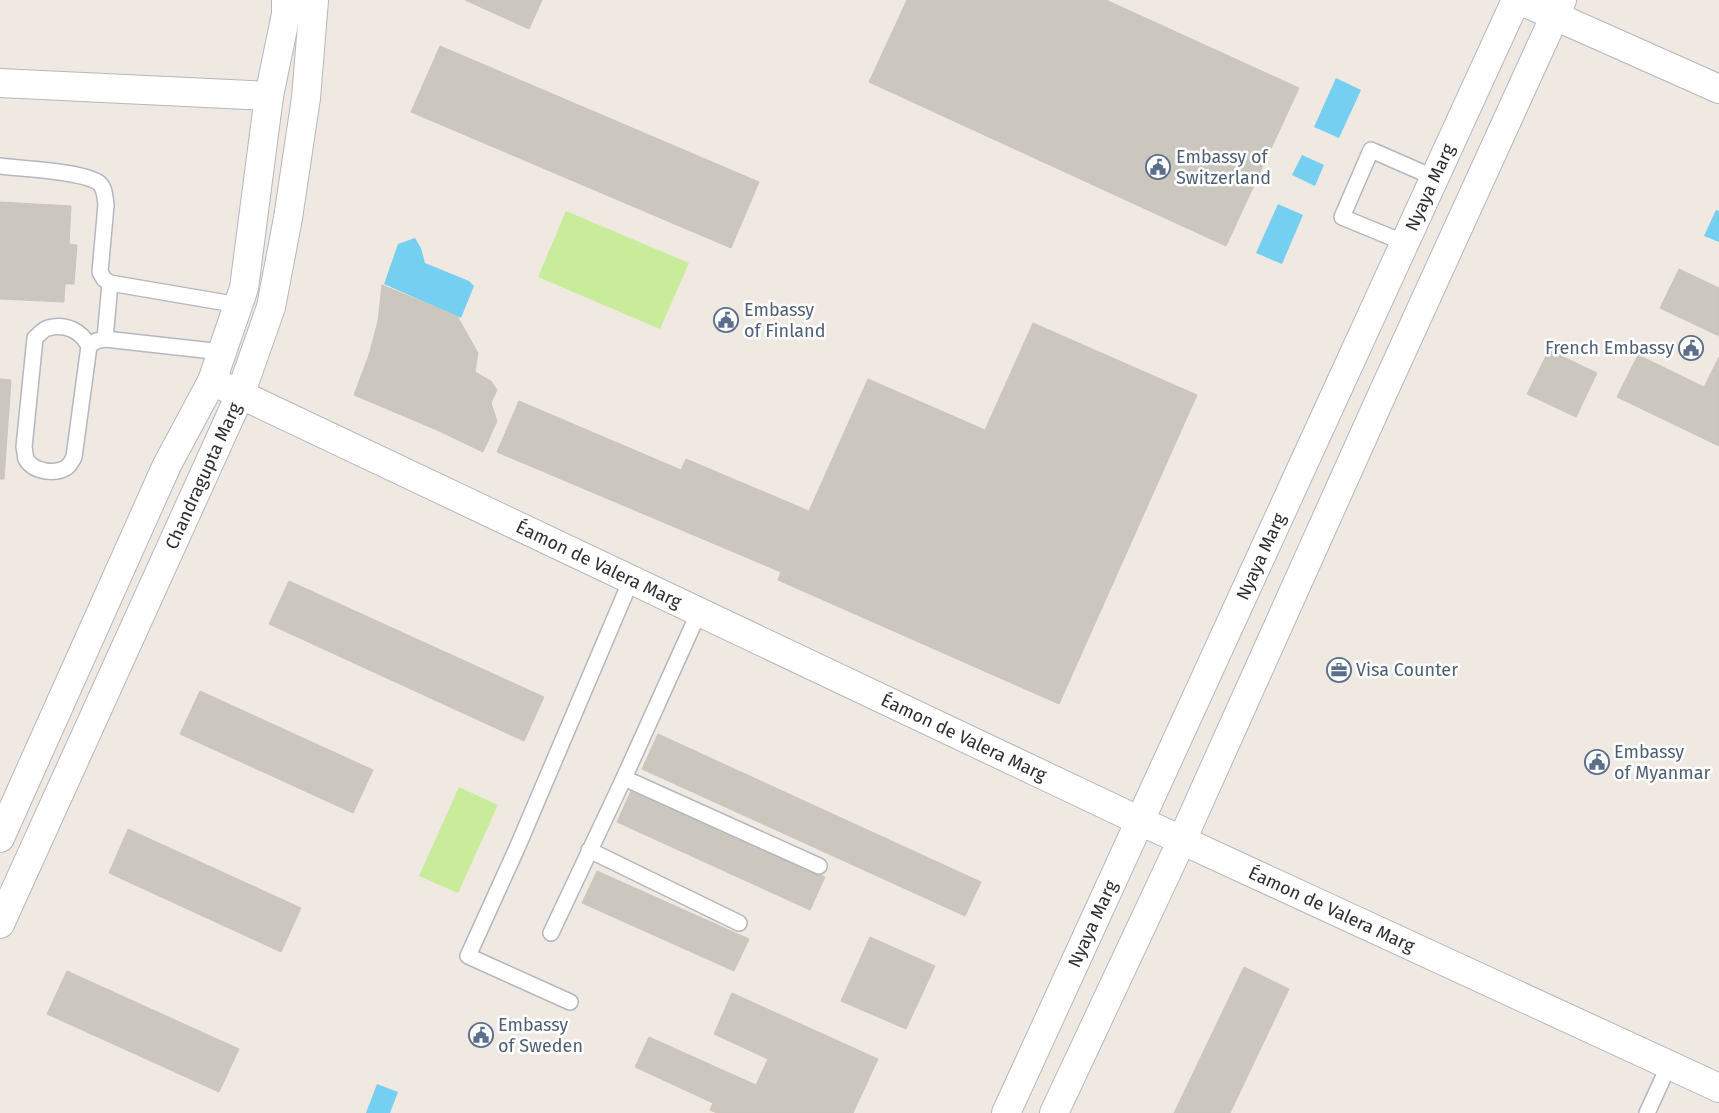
<svg xmlns="http://www.w3.org/2000/svg" width="1719" height="1113" viewBox="0 0 1719 1113" font-family="'Fira Sans',sans-serif">
	<style>
		.pitch { fill: #c9ec9a }
		.water { fill: #75cff0 }
		.building { fill: #cbc7bf; stroke: #cbc5ba }
		.lines { fill: none; stroke-linecap: round; stroke-linejoin: round }
		.lane-casing { stroke: #b4b7c1; stroke-width: 18 }
		.street-casing { stroke: #b4b7c1; stroke-width: 30 }
		.secondary-casing { stroke: #b4b7c1; stroke-width: 30 }
		.lane { stroke: #fff; stroke-width: 15 }
		.street { stroke: #fff; stroke-width: 28 }
		.secondary { stroke: #fff; stroke-width: 28 }
		.labels { text-anchor: middle; stroke-width: 5; stroke-linejoin: round; paint-order: stroke }
		.service-label { font-size: 18px; fill: #4e5e75; stroke: #fff; text-anchor: start }
		.street-label { font-size: 18px; fill: #2e2e2e; stroke: #fff }
	</style>
	<rect width="100%" height="100%" fill="#efe9e1"/>
	<!-- pitch -->
	<g class="pitch">
		<polygon points="566,211 689,263 660,329 538,277"/>
		<polygon points="459,787 498,805 458,893 419,876"/>
	</g>
	<!-- water -->
	<g class="water">
		<polygon points="1336,78 1361,90 1339,138 1314,127"/>
		<polygon points="1302,155 1324,165 1315,186 1292,175"/>
		<polygon points="1278,204 1303,215 1282,264 1256,253"/>
		<polygon points="1716,210 1719,211 1719,242 1704,236"/>
		<polygon points="415,238 421,248 425,263 469,281 474,286 461,318 384,284 398,244"/>
		<polygon points="377,1084 398,1092 390,1113 366,1113"/>
	</g>
	<!-- building -->
	<g class="building">
		<polygon points="465,0 542,0 529,29"/>
		<polygon points="907,0 1106,0 1299,88 1226,246 869,82"/>
		<polygon points="440,46 759,182 731,248 411,112"/>
		<polygon points="0,202 71,206 69,244 77,245 74,284 65,284 64,302 0,299"/>
		<polygon points="1679,269 1719,288 1719,336 1660,308"/>
		<polygon points="382,285 457,316 478,353 475,372 491,381 497,390 491,403 497,421 483,452 437,430 354,395 369,355 378,321"/>
		<polygon points="1033,323 1197,395 1059,704 778,580 781,572 497,452 519,401 681,470 686,459 809,511 868,379 985,430"/>
		<polygon points="1549,350 1597,373 1576,417 1527,394"/>
		<polygon points="1638,355 1704,387 1719,357 1719,446 1617,397"/>
		<polygon points="0,379 11,380 4,479 0,479"/>
		<polygon points="289,581 544,697 524,741 269,624"/>
		<polygon points="200,691 373,770 353,813 180,734"/>
		<polygon points="658,734 981,882 965,916 642,769"/>
		<polygon points="632,789 825,877 810,910 617,822"/>
		<polygon points="128,829 301,908 281,952 109,873"/>
		<polygon points="597,871 749,939 734,971 582,903"/>
		<polygon points="870,937 935,966 906,1029 841,1001"/>
		<polygon points="1244,967 1289,989 1230,1113 1174,1113"/>
		<polygon points="67,971 239,1049 219,1092 47,1014"/>
		<polygon points="732,993 878,1059 853,1113 717,1113 710,1110 713,1103 635,1067 649,1037 756,1085 768,1059 714,1034"/>
	</g>
	<g class="lines">
		<defs>
			<g id="lane">
				<path d="M0 166C22 169 83 171 99 183 105 188 105 198 106 205L100 272 104 279 110 283 239 305"/>
				<polyline points="1405,243 1342,217 1371,150 1435,178"/>
				<polyline points="105,339 110,283"/>
				<path d="M89 346C81 331 66 323 48 328 43 329 39 335 35 338L24 447C25 451 25 456 26 459 33 472 56 475 67 467 70 465 72 461 74 457L89 346 96 341 105 339 222 352"/>
				<polyline points="624,778 819,866"/>
				<polyline points="589,850 739,923"/>
				<polyline points="551,933 624,778 699,612"/>
				<polyline points="570,1002 468,956 517,848 631,580"/>
				<polyline points="1647,1113 1669,1065"/>
			</g>
			<g id="street">
				<polyline points="1519,0 1719,89"/>
				<polyline points="0,83 269,96"/>
				<path id="s1" d="M212 381 1140 821 1719 1088"/>
			</g>
			<g id="secondary">
				<polyline points="0,838 167,465 212,381 244,288 269,96 286,14 286,0"/>
				<path id="s2" d="M0 924 240 395 271 307 288 218 306 98 314 0"/>
				<path id="s3" d="M1006 1113 1516 0"/>
				<polyline points="1054,1113 1182,840 1376,408 1562,0"/>
			</g>
		</defs>
		<!-- lane casing -->
		<use href="#lane" class="lane-casing"/>
		<!-- street casing -->
		<use href="#street" class="street-casing"/>
		<!-- secondary casing -->
		<use href="#secondary" class="secondary-casing"/>
		<!-- lane -->
		<use href="#lane" class="lane"/>
		<!-- street -->
		<use href="#street" class="street"/>
		<!-- secondary -->
		<use href="#secondary" class="secondary"/>
	</g>
	<!-- icons -->
	<defs>
		<symbol id="civic-ring" viewBox="-11 -11 22 22"><circle r="9.5" fill="#fff" stroke="#5c6f8a" stroke-width="1.5"/><path d="M-.6-6.5H3V-4.5H.6V-3L4-1V1h2V6H-6V1h2V-1L-.6-3ZM-1.2 2.5V6h2.4V2.5Z" fill="#5c6f8a"/></symbol>
		<symbol id="office-ring" viewBox="-11 -11 22 22"><circle r="9.5" fill="#fff" stroke="#5c6f8a" stroke-width="1.5"/><path d="M-6-3h4V-5.5h4V-3h4V5H-6ZM-1-4.5V-3h2v-1.5ZM-6 0V1H6V0Z" fill="#5c6f8a"/></symbol>
	</defs>
	<g fill-rule="evenodd">
		<use href="#civic-ring" x="1144" y="153" width="28" height="28"/>
		<use href="#civic-ring" x="712" y="306" width="28" height="28"/>
		<use href="#civic-ring" x="1677" y="334" width="28" height="28"/>
		<use href="#office-ring" x="1325" y="656" width="28" height="28"/>
		<use href="#civic-ring" x="1583" y="748" width="28" height="28"/>
		<use href="#civic-ring" x="467" y="1021" width="28" height="28"/>
	</g>
	<g class="labels">
		<!-- service labels -->
		<g class="service-label">
			<text x="1176" y="163">Embassy of<tspan x="1176" dy="21">Switzerland</tspan></text>
			<text x="744" y="316">Embassy<tspan x="744" dy="21">of Finland</tspan></text>
			<text x="1674" y="354" text-anchor="end">French Embassy</text>
			<text x="1356" y="676">Visa Counter</text>
			<text x="1614" y="758">Embassy<tspan x="1614" dy="21">of Myanmar</tspan></text>
			<text x="498" y="1031">Embassy<tspan x="498" dy="21">of Sweden</tspan></text>
		</g>
		<!-- street labels -->
		<g class="street-label">
			<text dy="6" stroke="none"><textPath href="#s3" startOffset="1018">Nyaya Marg</textPath></text>
			<text dy="6" stroke="none"><textPath href="#s2" startOffset="492">Chandragupta Marg</textPath></text>
			<text dy="6" stroke="none"><textPath href="#s3" startOffset="612">Nyaya Marg</textPath></text>
			<text dy="6" stroke="none"><textPath href="#s1" startOffset="428">Éamon de Valera Marg</textPath></text>
			<text dy="6" stroke="none"><textPath href="#s1" startOffset="832">Éamon de Valera Marg</textPath></text>
			<text dy="6" stroke="none"><textPath href="#s1" startOffset="1238">Éamon de Valera Marg</textPath></text>
			<text dy="6" stroke="none"><textPath href="#s3" startOffset="208">Nyaya Marg</textPath></text>
		</g>
	</g>
</svg>
